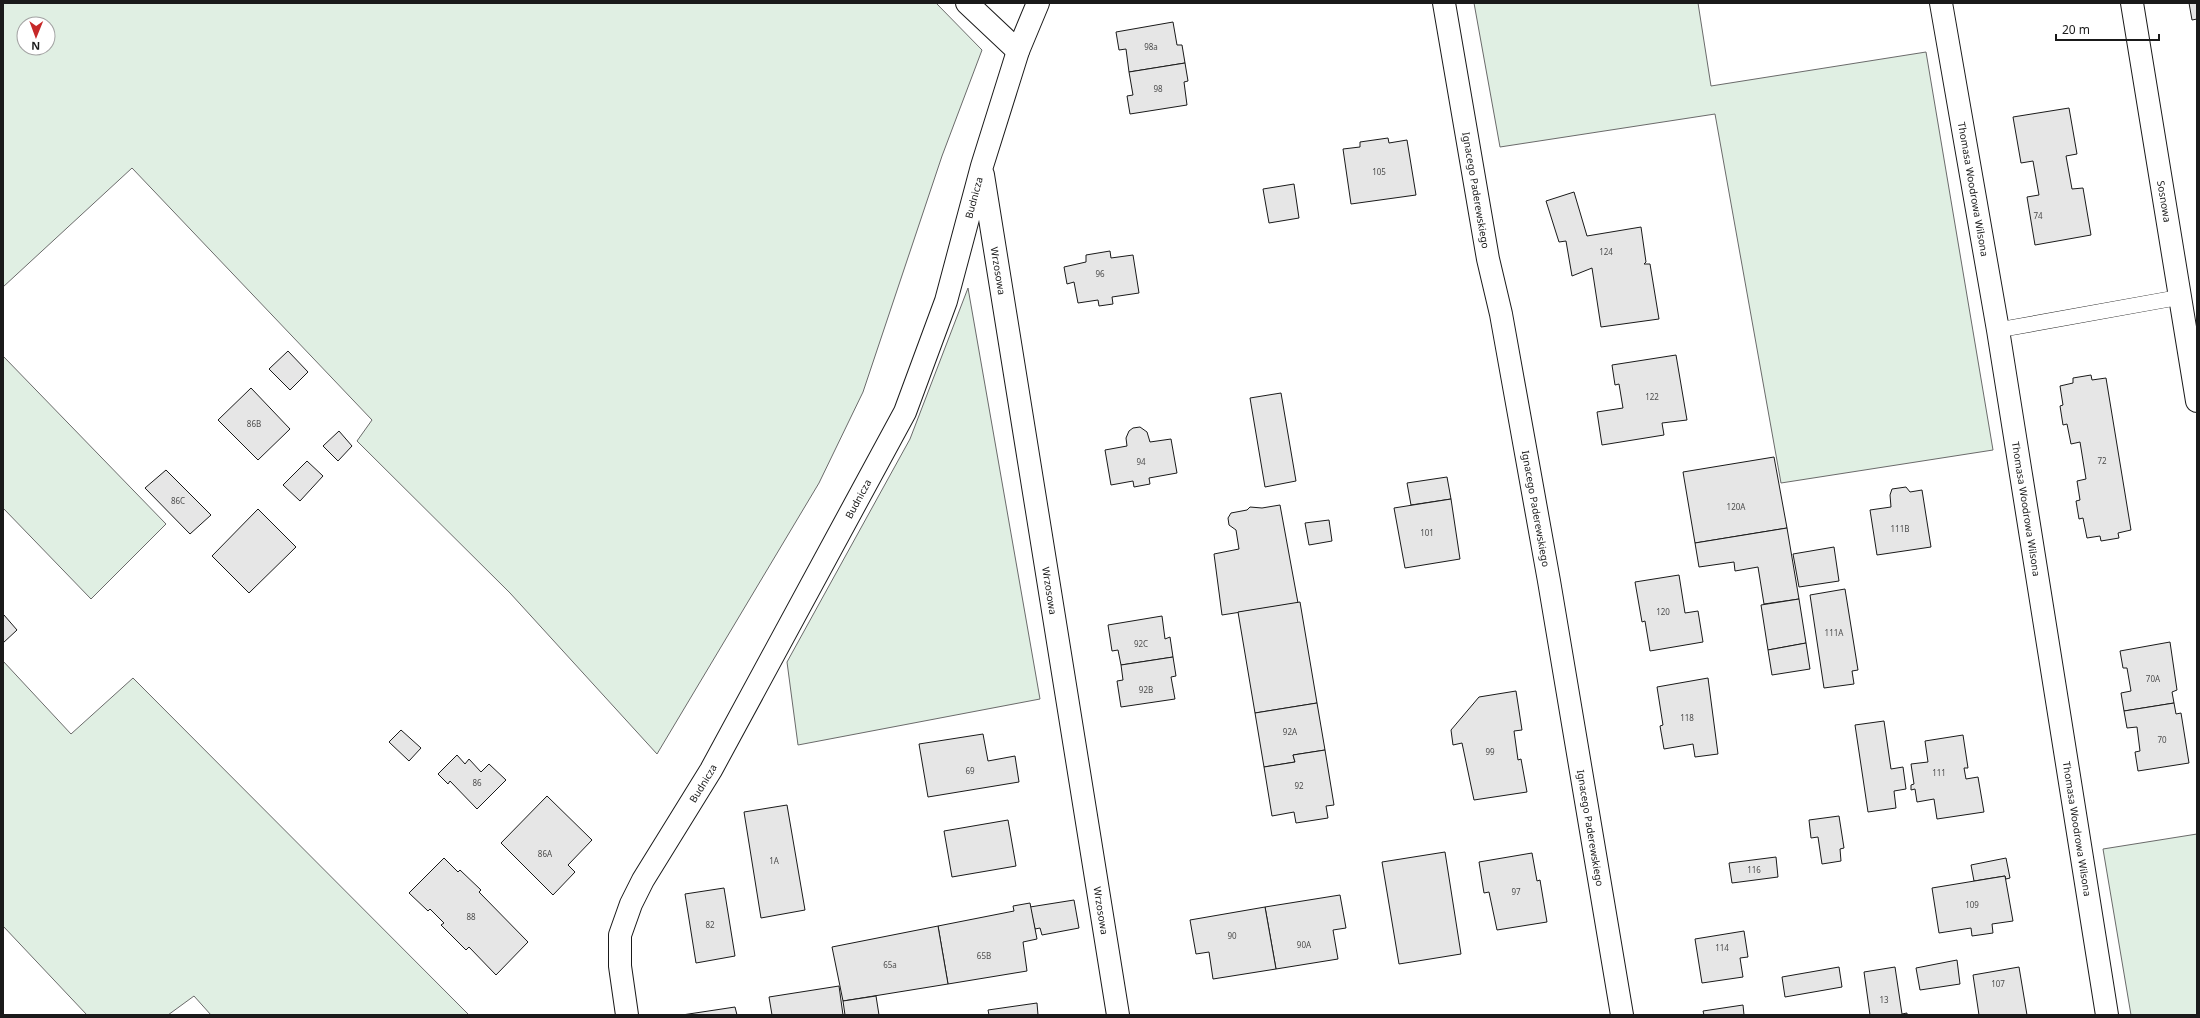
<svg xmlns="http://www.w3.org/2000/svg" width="2200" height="1018" viewBox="0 0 2200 1018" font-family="'Noto Sans',sans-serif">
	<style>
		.green { fill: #e0efe3; stroke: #6a6a6a; fill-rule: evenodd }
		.building { fill: #e6e6e6; stroke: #1a1a1a }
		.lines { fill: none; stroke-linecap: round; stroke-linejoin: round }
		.lane-casing { stroke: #1a1a1a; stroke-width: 16 }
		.street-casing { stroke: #1a1a1a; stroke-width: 24 }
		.lane { stroke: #fff; stroke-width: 15 }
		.street { stroke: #fff; stroke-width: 22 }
		.labels { text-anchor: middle; stroke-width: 3; stroke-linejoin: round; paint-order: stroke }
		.number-label { font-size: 8px; fill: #4d4d4d }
		.street-label { font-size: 10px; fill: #1a1a1a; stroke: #fff }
	</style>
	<rect width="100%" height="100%" fill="#fff"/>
	<!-- green -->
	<g class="green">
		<path d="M3 3H936L982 50 942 156 863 392 819 483 657 754 510 593 357 441 372 420 132 168 3 287ZM24 24H48V48H24Z"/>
		<polygon points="1474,3 1698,3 1711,86 1926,52 1993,450 1781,483 1715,114 1500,147"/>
		<polygon points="968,288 1040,699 798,745 787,662 910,439"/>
		<polygon points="3,356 166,524 91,599 3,508"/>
		<polygon points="3,661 71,734 133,678 469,1015 211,1015 194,996 168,1015 87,1015 3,926"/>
		<polygon points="2197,834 2197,1015 2131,1015 2103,849"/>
	</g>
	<!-- building -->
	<g class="building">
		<polygon points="2189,3 2197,3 2197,19 2192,20"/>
		<polygon points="1173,22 1177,45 1182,45 1185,63 1129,72 1126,49 1119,50 1116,32"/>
		<polygon points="1185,63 1188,81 1184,82 1187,105 1130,114 1127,96 1133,95 1129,72"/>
		<polygon points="2069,108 2077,154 2066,156 2072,189 2083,188 2091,235 2035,245 2027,197 2039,195 2033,161 2021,163 2013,117"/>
		<polygon points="1388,138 1389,143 1407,140 1416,195 1351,204 1343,149 1360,147 1360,142"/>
		<polygon points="1294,184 1299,218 1269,223 1263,189"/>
		<polygon points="1574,192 1587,236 1641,227 1646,262 1644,264 1650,264 1659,319 1601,327 1592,268 1572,276 1566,241 1559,242 1546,201"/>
		<polygon points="1110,251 1111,258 1133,255 1139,293 1112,297 1113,304 1099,306 1098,300 1078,303 1074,282 1067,284 1064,267 1086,262 1086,255"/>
		<polygon points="288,351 308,372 290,390 269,369"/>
		<polygon points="1676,355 1687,420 1662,423 1664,435 1602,445 1597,412 1623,408 1619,384 1615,385 1612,365"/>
		<polygon points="2091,375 2092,380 2106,378 2131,530 2118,533 2119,538 2101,541 2100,536 2087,538 2083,518 2079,519 2076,501 2080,500 2077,481 2086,479 2080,442 2071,444 2067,424 2063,425 2060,406 2063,405 2060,386 2073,383 2073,378"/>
		<polygon points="251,388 290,429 258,460 218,420"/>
		<polygon points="1281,393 1296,481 1265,487 1250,398"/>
		<polygon points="1140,427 1147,432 1150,442 1171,439 1177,473 1149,478 1150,484 1134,487 1133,481 1111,485 1105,450 1127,446 1126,438 1129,431 1133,428"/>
		<polygon points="339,431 352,446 338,461 323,446"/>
		<polygon points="1774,457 1787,528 1695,543 1683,472"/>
		<polygon points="307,461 323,476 300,501 283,485"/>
		<polygon points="166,470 211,515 190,534 145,488"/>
		<polygon points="1447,477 1451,499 1411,505 1407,483"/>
		<polygon points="1906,487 1910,492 1922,490 1931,547 1877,555 1870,510 1891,507 1890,495 1892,489"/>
		<polygon points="1451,499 1460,559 1405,568 1394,508"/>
		<polygon points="1280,505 1298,603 1222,615 1214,554 1239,549 1236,530 1229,525 1228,518 1231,513 1247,510 1250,507 1262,508"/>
		<polygon points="258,509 296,547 249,593 212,556"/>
		<polygon points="1329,520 1332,541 1309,545 1305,523"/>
		<polygon points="1787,528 1799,599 1764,604 1758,567 1735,571 1734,562 1699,567 1695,543"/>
		<polygon points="1834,547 1839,581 1799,587 1793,554"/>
		<polygon points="1679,575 1685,613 1698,611 1703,642 1650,651 1645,621 1642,622 1635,582"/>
		<polygon points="1845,589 1858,670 1852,671 1854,684 1824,688 1810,595"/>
		<polygon points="1799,599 1806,643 1768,650 1761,605"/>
		<polygon points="1300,602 1317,703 1255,713 1238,612"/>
		<polygon points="4,615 17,630 3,643 3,616"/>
		<polygon points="1162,616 1165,639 1170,637 1173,657 1121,665 1118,650 1112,651 1108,625"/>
		<polygon points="2170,642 2177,690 2172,692 2174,703 2124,711 2121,693 2131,691 2127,668 2123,668 2120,651"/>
		<polygon points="1806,643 1810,669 1772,675 1768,650"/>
		<polygon points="1173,657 1176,676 1171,677 1175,699 1121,707 1117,681 1123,680 1121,665"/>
		<polygon points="1708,678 1718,754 1695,757 1693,744 1664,749 1660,726 1663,725 1657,687"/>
		<polygon points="1516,691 1522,730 1514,731 1518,760 1521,759 1527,792 1474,800 1462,743 1453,745 1451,730 1479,697"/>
		<polygon points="1317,703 1325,750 1293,755 1295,762 1264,767 1255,713"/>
		<polygon points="2174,703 2176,714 2181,713 2189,763 2138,771 2135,752 2140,751 2137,727 2127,728 2124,711"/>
		<polygon points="1884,721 1891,769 1903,767 1906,789 1894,791 1896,808 1868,812 1855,725"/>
		<polygon points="401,730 421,748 409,761 389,742"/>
		<polygon points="983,734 988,761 1015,756 1019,782 928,797 919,744"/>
		<polygon points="1963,735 1968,768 1964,768 1966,779 1978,777 1984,812 1937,819 1934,799 1917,802 1915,789 1911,790 1911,785 1914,784 1911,764 1928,762 1925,741"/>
		<polygon points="1325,750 1334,805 1326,806 1328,818 1296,823 1294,812 1272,816 1264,767 1295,762 1293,755"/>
		<polygon points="457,755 465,764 469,759 481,772 489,764 506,780 477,809 450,781 448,784 438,774"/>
		<polygon points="547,796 592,840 568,865 575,872 553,895 501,843"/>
		<polygon points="787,805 805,910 761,918 744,812"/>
		<polygon points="1839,816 1844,848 1840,849 1841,861 1822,864 1818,837 1811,838 1809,820"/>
		<polygon points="1008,820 1016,866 952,877 944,831"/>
		<polygon points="1445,852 1461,954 1399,964 1382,862"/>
		<polygon points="1532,853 1537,881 1540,880 1547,922 1497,930 1489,892 1484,893 1479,862"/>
		<polygon points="1776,857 1778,877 1732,883 1729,863"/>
		<polygon points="444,858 458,872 460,870 481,890 479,892 528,942 496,975 469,947 466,950 441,925 444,923 430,909 428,911 409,893"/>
		<polygon points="2006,858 2010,878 2006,879 2005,876 1974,881 1971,865"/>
		<polygon points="2005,876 2013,921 1992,924 1993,933 1972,936 1971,928 1939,933 1932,888"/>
		<polygon points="724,888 735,956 696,963 685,894"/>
		<polygon points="1340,895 1346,928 1333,930 1338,959 1276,969 1265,907"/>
		<polygon points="1074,900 1079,928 1042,935 1040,928 1035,929 1030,907"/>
		<polygon points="1030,903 1037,939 1023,942 1027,971 948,984 938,926 1014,911 1013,906"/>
		<polygon points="1265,907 1276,969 1213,979 1209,952 1196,954 1190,920"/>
		<polygon points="938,926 948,984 843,1001 832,947"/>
		<polygon points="1744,931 1748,957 1740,958 1743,977 1702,983 1695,939"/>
		<polygon points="1957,960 1960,984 1920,990 1916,968"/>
		<polygon points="1839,967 1842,987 1785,997 1782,977"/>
		<polygon points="1895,967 1902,1014 1907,1013 1907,1015 1870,1015 1864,972"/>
		<polygon points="2019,967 2027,1015 1979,1015 1973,975"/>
		<polygon points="839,986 843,1015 772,1015 769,997"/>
		<polygon points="876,996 879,1015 845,1015 843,1001"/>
		<polygon points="1037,1003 1038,1015 989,1015 988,1010"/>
		<polygon points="1743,1005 1744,1015 1704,1015 1703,1011"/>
		<polygon points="735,1007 737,1015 682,1015"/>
	</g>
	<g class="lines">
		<defs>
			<polyline id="lane" points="1998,330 2181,297"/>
			<g id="street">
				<polyline points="967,3 1018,51"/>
				<path id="s1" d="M1444 3 1488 259 1501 314 1549 581 1622 1015"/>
				<path id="s2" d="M1941 3 1998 330 2107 1015"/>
				<path id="s3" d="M2132 3 2197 401"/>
				<path id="s4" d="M983 175 1118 1015"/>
				<path id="s5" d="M627 1015 620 966V935L631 904 643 880 711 770 905 412 946 301 982 166 1018 51 1038 3"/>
			</g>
		</defs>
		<!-- lane casing -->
		<use href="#lane" class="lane-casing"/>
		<!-- street casing -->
		<use href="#street" class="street-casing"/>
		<!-- lane -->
		<use href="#lane" class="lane"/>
		<!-- street -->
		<use href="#street" class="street"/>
	</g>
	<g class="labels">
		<!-- number labels -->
		<g class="number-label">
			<text x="1151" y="50">98a</text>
			<text x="1158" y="92">98</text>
			<text x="1379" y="175">105</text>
			<text x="2038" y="219">74</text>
			<text x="1606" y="255">124</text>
			<text x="1100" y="277">96</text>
			<text x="1652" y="400">122</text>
			<text x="254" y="427">86B</text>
			<text x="2102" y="464">72</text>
			<text x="1141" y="465">94</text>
			<text x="178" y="504">86C</text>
			<text x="1736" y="510">120A</text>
			<text x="1900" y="532">111B</text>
			<text x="1427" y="536">101</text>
			<text x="1663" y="615">120</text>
			<text x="1834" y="636">111A</text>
			<text x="1141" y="647">92C</text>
			<text x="2153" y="682">70A</text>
			<text x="1146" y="693">92B</text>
			<text x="1687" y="721">118</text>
			<text x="1290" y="735">92A</text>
			<text x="2162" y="743">70</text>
			<text x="1490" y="755">99</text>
			<text x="970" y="774">69</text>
			<text x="1939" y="776">111</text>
			<text x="477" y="786">86</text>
			<text x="1299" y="789">92</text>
			<text x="545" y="857">86A</text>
			<text x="774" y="864">1A</text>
			<text x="1754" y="873">116</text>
			<text x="1516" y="895">97</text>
			<text x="1972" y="908">109</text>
			<text x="471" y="920">88</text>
			<text x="710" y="928">82</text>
			<text x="1232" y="939">90</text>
			<text x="1304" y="948">90A</text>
			<text x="1722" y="951">114</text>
			<text x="984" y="959">65B</text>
			<text x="890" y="968">65a</text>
			<text x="1998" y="987">107</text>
			<text x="1884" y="1003">13</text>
		</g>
		<!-- street labels -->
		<g class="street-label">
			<text dy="4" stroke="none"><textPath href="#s2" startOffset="189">Thomasa Woodrowa Wilsona</textPath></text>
			<text dy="4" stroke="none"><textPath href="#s1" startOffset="190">Ignacego Paderewskiego</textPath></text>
			<text dy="4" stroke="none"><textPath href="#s5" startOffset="902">Budnicza</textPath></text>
			<text dy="4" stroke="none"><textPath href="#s3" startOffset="201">Sosnowa</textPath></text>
			<text dy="4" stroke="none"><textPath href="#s4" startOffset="97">Wrzosowa</textPath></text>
			<text dy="4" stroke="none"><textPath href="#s5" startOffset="578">Budnicza</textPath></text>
			<text dy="4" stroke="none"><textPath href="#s1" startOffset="514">Ignacego Paderewskiego</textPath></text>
			<text dy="4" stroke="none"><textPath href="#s2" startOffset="513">Thomasa Woodrowa Wilsona</textPath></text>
			<text dy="4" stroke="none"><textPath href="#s4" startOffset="421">Wrzosowa</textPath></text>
			<text dy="4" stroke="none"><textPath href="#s5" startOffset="254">Budnicza</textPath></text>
			<text dy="4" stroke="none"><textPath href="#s1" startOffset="838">Ignacego Paderewskiego</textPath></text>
			<text dy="4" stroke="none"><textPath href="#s2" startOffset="837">Thomasa Woodrowa Wilsona</textPath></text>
			<text dy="4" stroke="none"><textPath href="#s4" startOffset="745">Wrzosowa</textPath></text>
		</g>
	</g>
	<!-- border -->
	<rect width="2200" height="1018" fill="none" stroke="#1a1a1a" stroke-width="8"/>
	<!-- north arrow -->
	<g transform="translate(36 36) rotate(181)"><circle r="19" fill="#ffffff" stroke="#a3a3a3"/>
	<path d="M0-3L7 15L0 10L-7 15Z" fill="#c62828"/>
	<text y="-6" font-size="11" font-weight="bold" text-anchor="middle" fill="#1a1a1a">N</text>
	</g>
	<!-- scale -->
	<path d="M2056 34v6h103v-6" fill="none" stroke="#1a1a1a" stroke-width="2"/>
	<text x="2062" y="34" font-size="12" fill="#1a1a1a" stroke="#ffffff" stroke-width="3" paint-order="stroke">20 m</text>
</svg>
